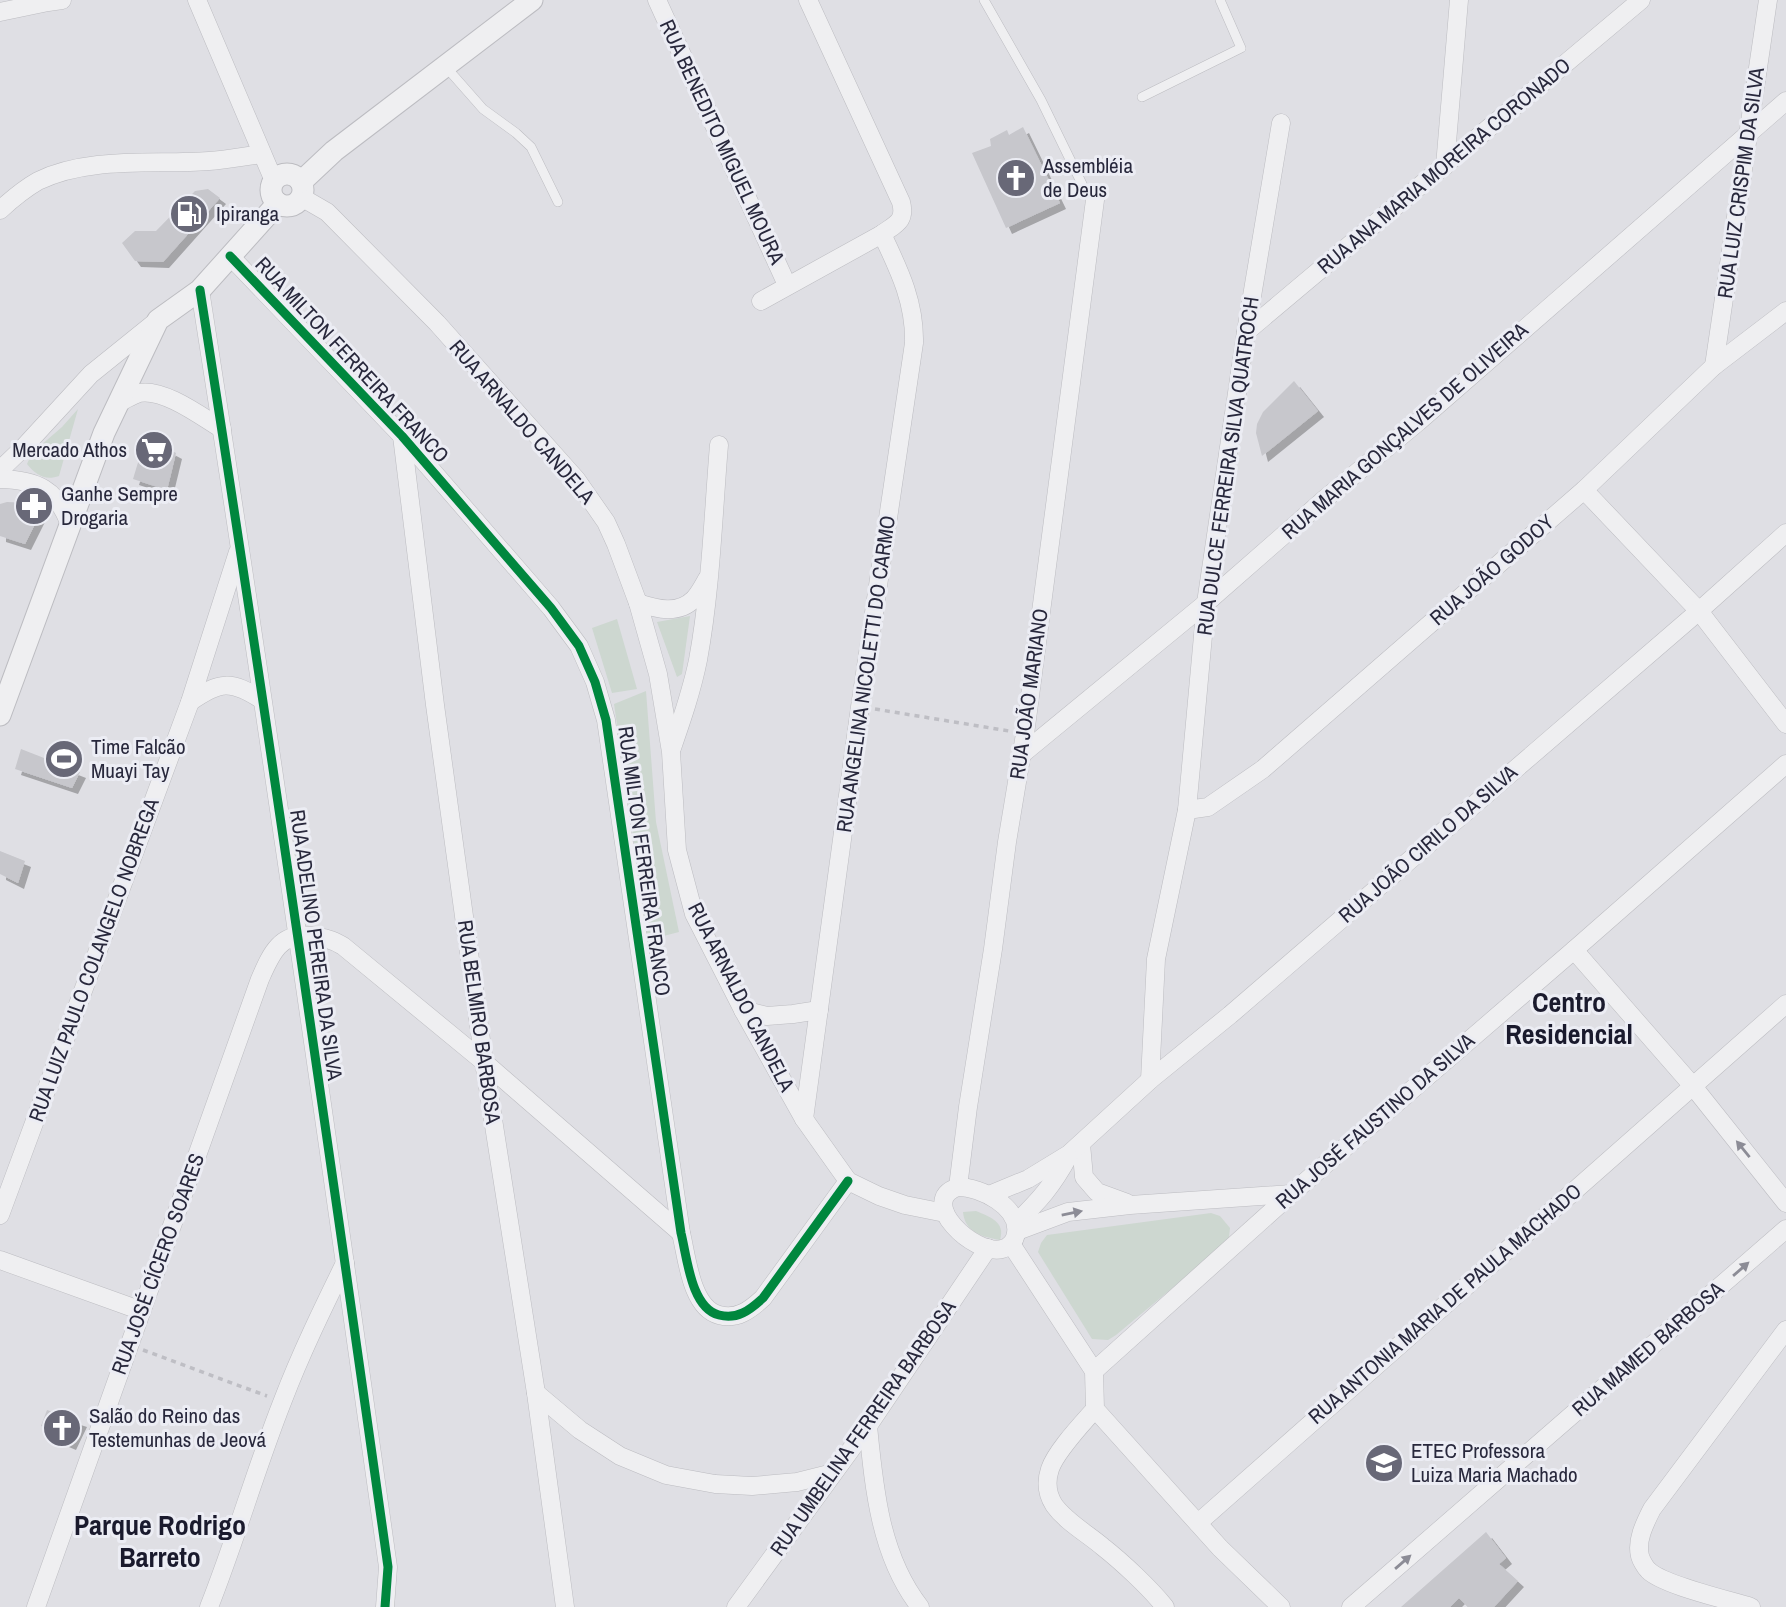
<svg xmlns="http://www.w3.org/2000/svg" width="1786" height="1607" viewBox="0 0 1786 1607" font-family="'Archivo Narrow',sans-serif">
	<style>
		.green { fill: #cdd7d0 }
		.building { fill: #c7c7cc; filter: url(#shadow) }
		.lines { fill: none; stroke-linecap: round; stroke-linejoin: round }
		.service-casing { stroke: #bcbcc1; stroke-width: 10 }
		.minor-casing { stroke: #bcbcc1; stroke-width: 19 }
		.tertiary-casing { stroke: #bcbcc1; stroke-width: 23 }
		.path { stroke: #bebec4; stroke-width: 3.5; stroke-dasharray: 5 5; stroke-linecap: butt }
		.service { stroke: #efeff1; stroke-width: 9 }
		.minor { stroke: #efeff1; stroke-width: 18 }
		.tertiary { stroke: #efeff1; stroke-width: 21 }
		.cycleway-casing { stroke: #ecedf4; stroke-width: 13 }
		.cycleway { stroke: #00873e; stroke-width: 9 }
		.oneway { fill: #8c8c96 }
		.labels { text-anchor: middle; stroke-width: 6; stroke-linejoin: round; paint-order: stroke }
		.street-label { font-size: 21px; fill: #28283c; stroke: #ecedf4 }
		.poi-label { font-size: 21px; fill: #28283c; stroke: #ecedf4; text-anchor: start }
		.district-label { font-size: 28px; font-weight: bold; fill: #1a1a2d; stroke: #ecedf4 }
	</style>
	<defs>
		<filter id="shadow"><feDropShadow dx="6" dy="6" stdDeviation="0" flood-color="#0004"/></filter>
	</defs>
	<rect width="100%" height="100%" fill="#dfdfe4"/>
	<!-- green -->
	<g class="green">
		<path d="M78 409 59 476C45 481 36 475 27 464L32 453 62 427Z"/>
		<polygon points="690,616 682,674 677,677 657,622"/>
		<polygon points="617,619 637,689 612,693 592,628"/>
		<polygon points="646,691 656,822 679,932 648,940 614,704"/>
		<path d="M976 1211C990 1217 1006 1222 1000 1240 983 1237 965 1233 963 1212Z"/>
		<polygon points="1211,1213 1220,1216 1230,1228 1229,1237 1219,1249 1116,1335 1108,1340 1092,1339 1038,1252 1041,1243 1047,1235"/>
	</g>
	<!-- building -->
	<g class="building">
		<polygon points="1023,127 1060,203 1006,228 972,153 991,146 990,139 1007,130 1009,135"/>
		<polygon points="208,189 220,198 163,262 135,261 122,243 135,231 156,231 195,191"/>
		<polygon points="1294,381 1318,411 1262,456 1256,433 1257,424 1263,412"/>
		<polygon points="161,445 176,453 167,490 133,479 143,446"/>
		<polygon points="7,502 28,503 41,512 25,544 0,536 0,504"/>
		<polygon points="21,749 80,772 72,788 15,769"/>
		<polygon points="0,851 25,861 18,883 0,874"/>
		<polygon points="47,1410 81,1421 70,1444 51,1436 52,1431 41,1426"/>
		<polygon points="1486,1532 1506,1558 1499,1564 1518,1581 1494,1607 1468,1607 1459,1598 1450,1607 1401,1607"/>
	</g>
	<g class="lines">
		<defs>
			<g id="service">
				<polyline points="984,0 1041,100 1082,184"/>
				<polyline points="446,67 483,109 516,133 531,147 558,202"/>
				<polyline points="1142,97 1241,48 1220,0"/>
			</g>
			<g id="minor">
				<polyline points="197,0 274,181"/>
				<polyline points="657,0 787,285"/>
				<polyline points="0,12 48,2 62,0"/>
				<polyline points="1445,166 1459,0"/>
				<polyline points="301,197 327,212 437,323 576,479 606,522 616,544 638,603 658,674 671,752 677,850 694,914 743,1010 804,1119 848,1181 879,1196 905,1205 945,1213"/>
				<path d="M0 210C12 199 24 189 38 181 89 156 154 165 209 161 227 160 245 156 262 154"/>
				<path d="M230 256 402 436 551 608 579 646 595 682 606 720 681 1233C687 1257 691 1308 719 1315 737 1320 750 1310 763 1298L848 1181"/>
				<path d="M200 290C267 715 328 1141 388 1567L385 1607"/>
				<path d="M761 301 882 234C896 224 906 221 901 202L808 0"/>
				<polyline points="1246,332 1641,0"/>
				<polyline points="1714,366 1768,0"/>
				<path d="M118 403C125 400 132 395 139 393 164 388 202 417 222 429"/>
				<polyline points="402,436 435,705 484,1062 536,1393 565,1607"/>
				<polyline points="0,470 23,448 91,374 158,320"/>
				<path d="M0 479C37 480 57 489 70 525"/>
				<polyline points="1584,490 1699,611 1786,724"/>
				<path d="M638 603C657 609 678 615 694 599 699 594 703 586 707 579"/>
				<path d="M190 702C220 681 231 680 262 700"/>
				<path d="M672 748C682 719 692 690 698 660 711 589 713 516 719 445"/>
				<polyline points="1021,755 1206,603 1326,498 1418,422 1786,101"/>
				<polyline points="1187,810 1208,807 1263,769 1584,490 1714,366 1786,311"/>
				<polyline points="1574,950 1692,1085 1786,1203"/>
				<polyline points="743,1010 767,1016 793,1014 819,1010"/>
				<polyline points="1150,1080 1156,959 1187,810 1206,603 1246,332 1281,123"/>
				<path d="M804 1119 860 707 914 343C915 302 899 270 882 234"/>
				<polyline points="1081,1144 1084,1177 1097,1192 1127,1203"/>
				<polyline points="958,1187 968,1107 993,949 1007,842 1025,734 1095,200"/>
				<path d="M958 1187C981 1187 1020 1207 1016 1233 1015 1241 1010 1247 1002 1249 974 1256 916 1201 958 1187Z"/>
				<polyline points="989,1195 1028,1179 1069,1154 1150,1080 1230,1015 1699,611 1786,533"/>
				<polyline points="0,1215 190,702 238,552"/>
				<path d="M1016 1223C1039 1201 1053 1185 1068 1157"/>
				<polyline points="1017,1231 1068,1212 1130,1205 1291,1194"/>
				<polyline points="1011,1244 1094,1371 1095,1409 1220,1548 1281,1607"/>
				<polyline points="0,1260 142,1311"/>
				<polyline points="1094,1371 1291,1194 1574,950 1786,764"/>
				<polyline points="536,1393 580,1430 620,1456 666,1475 715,1484 752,1486 797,1482 833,1473"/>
				<path d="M1095 1409C1082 1424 1056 1451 1050 1469 1046 1481 1047 1494 1054 1505 1066 1522 1088 1534 1103 1547 1122 1562 1150 1588 1165 1607"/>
				<path d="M868 1426C874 1488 880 1556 920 1607"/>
				<polyline points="1198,1523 1786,1004"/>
				<path d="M36 1607 260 979C271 954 280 932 311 936 325 938 331 939 343 946L484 1062 681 1233"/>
				<path d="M209 1607C236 1539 256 1468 283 1400 301 1353 323 1308 345 1263"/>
				<polyline points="736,1607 868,1426 988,1248"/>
				<polyline points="1351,1607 1786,1229"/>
				<path d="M1751 1607C1729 1600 1662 1585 1648 1570 1645 1567 1641 1560 1640 1556 1636 1540 1645 1523 1652 1509L1786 1330"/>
			</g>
			<g id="tertiary">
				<circle cx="287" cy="190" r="16"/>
				<polyline points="301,182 334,151 532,0"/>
				<polyline points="0,715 104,433 158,320 200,290 278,203"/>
			</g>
		</defs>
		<!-- service casing -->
		<use href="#service" class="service-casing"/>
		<!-- minor casing -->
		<use href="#minor" class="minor-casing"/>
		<!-- tertiary casing -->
		<use href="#tertiary" class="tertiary-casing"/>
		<!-- path -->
		<g class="path">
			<polyline points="875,709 1009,731"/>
			<polyline points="143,1350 267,1396"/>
		</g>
		<!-- service -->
		<use href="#service" class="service"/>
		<!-- minor -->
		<use href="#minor" class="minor"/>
		<!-- tertiary -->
		<use href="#tertiary" class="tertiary"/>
		<defs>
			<g id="cycleway">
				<path d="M230 256 402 436 551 608 579 646 595 682 606 720 681 1233C687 1257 691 1308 719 1315 737 1320 750 1310 763 1298L848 1181"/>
				<path d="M200 290C267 715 328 1141 388 1567L385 1607"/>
			</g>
		</defs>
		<!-- cycleway casing -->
		<use href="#cycleway" class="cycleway-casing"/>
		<!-- cycleway -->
		<use href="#cycleway" class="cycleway"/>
	</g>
	<!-- one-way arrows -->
	<defs><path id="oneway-solid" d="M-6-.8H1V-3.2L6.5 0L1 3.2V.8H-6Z" transform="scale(1.75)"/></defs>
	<g class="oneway">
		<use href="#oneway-solid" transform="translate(1743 1149) rotate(-129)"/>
		<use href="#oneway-solid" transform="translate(1072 1213) rotate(-11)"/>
		<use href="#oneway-solid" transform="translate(1741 1269) rotate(-41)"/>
		<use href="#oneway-solid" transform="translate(1403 1562) rotate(-41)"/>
	</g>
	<!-- icons -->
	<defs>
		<symbol id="church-disc" viewBox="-11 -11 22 22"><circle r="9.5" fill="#686877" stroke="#ecedf4"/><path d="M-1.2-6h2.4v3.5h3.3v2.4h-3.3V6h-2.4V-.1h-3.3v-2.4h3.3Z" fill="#fff"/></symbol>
		<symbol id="fuel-disc" viewBox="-11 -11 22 22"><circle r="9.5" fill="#686877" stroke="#ecedf4"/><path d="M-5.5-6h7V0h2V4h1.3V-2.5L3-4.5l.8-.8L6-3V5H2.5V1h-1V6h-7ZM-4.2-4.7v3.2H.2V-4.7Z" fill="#fff"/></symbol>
		<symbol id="supermarket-disc" viewBox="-11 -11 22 22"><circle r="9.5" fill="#686877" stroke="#ecedf4"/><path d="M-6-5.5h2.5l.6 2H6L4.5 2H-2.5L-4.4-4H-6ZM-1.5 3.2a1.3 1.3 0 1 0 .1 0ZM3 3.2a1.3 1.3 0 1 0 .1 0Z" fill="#fff"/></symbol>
		<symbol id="pharmacy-disc" viewBox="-11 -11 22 22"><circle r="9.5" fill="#686877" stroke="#ecedf4"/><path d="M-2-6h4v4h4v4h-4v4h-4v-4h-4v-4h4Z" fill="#fff"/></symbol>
		<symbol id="stadium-disc" viewBox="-11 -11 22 22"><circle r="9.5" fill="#686877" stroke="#ecedf4"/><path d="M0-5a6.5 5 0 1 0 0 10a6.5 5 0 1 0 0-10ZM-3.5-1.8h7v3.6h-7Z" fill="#fff"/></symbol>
		<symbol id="university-disc" viewBox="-11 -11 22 22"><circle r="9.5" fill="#686877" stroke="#ecedf4"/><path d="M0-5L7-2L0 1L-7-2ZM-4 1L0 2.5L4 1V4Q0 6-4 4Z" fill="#fff"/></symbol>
	</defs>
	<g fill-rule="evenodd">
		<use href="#church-disc" x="994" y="156" width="44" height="44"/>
		<use href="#fuel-disc" x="167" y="192" width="44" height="44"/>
		<use href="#supermarket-disc" x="132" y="428" width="44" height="44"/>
		<use href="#pharmacy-disc" x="12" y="484" width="44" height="44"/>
		<use href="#stadium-disc" x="42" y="737" width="44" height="44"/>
		<use href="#church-disc" x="40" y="1406" width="44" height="44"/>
		<use href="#university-disc" x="1362" y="1441" width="44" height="44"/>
	</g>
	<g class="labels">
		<!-- street labels -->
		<g class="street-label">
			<text transform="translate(722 142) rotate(65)" y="7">RUA BENEDITO MIGUEL MOURA</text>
			<text transform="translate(1444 166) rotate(-40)" y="7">RUA ANA MARIA MOREIRA CORONADO</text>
			<text transform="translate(1741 183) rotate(-82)" y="7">RUA LUIZ CRISPIM DA SILVA</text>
			<text transform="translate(352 360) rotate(47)" y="7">RUA MILTON FERREIRA FRANCO</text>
			<text transform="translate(522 422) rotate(49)" y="7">RUA ARNALDO CANDELA</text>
			<text transform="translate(1405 431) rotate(-41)" y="7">RUA MARIA GONÇALVES DE OLIVEIRA</text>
			<text transform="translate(1228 466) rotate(-82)" y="7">RUA DULCE FERREIRA SILVA QUATROCH</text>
			<text transform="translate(1492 570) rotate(-41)" y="7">RUA JOÃO GODOY</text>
			<text transform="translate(866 674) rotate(-82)" y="7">RUA ANGELINA NICOLETTI DO CARMO</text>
			<text transform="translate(1029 694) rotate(-82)" y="7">RUA JOÃO MARIANO</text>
			<text transform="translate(1428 844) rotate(-41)" y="7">RUA JOÃO CIRILO DA SILVA</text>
			<text transform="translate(644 861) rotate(82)" y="7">RUA MILTON FERREIRA FRANCO</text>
			<text transform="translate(316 945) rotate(82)" y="7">RUA ADELINO PEREIRA DA SILVA</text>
			<text transform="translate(94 960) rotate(-70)" y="7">RUA LUIZ PAULO COLANGELO NOBREGA</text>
			<text transform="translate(741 997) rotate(63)" y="7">RUA ARNALDO CANDELA</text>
			<text transform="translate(479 1022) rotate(82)" y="7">RUA BELMIRO BARBOSA</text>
			<text transform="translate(1375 1121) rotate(-41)" y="7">RUA JOSÉ FAUSTINO DA SILVA</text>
			<text transform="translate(158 1264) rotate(-70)" y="7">RUA JOSÉ CÍCERO SOARES</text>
			<text transform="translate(1445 1304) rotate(-41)" y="7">RUA ANTONIA MARIA DE PAULA MACHADO</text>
			<text transform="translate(1648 1349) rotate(-41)" y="7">RUA MAMED BARBOSA</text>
			<text transform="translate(863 1428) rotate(-55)" y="7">RUA UMBELINA FERREIRA BARBOSA</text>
		</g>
		<!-- poi labels -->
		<g class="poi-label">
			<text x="1043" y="173">Assembléia<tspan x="1043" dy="24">de Deus</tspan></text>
			<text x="216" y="221">Ipiranga</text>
			<text x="127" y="457" text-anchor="end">Mercado Athos</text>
			<text x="61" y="501">Ganhe Sempre<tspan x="61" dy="24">Drogaria</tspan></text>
			<text x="91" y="754">Time Falcão<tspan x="91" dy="24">Muayi Tay</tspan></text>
			<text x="89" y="1423">Salão do Reino das<tspan x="89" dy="24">Testemunhas de Jeová</tspan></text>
			<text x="1411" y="1458">ETEC Professora<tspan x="1411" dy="24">Luiza Maria Machado</tspan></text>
		</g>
		<!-- district labels -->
		<g class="district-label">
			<text x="1569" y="1012">Centro<tspan x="1569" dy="32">Residencial</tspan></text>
			<text x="160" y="1535">Parque Rodrigo<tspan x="160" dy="32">Barreto</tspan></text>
		</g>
	</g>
</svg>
